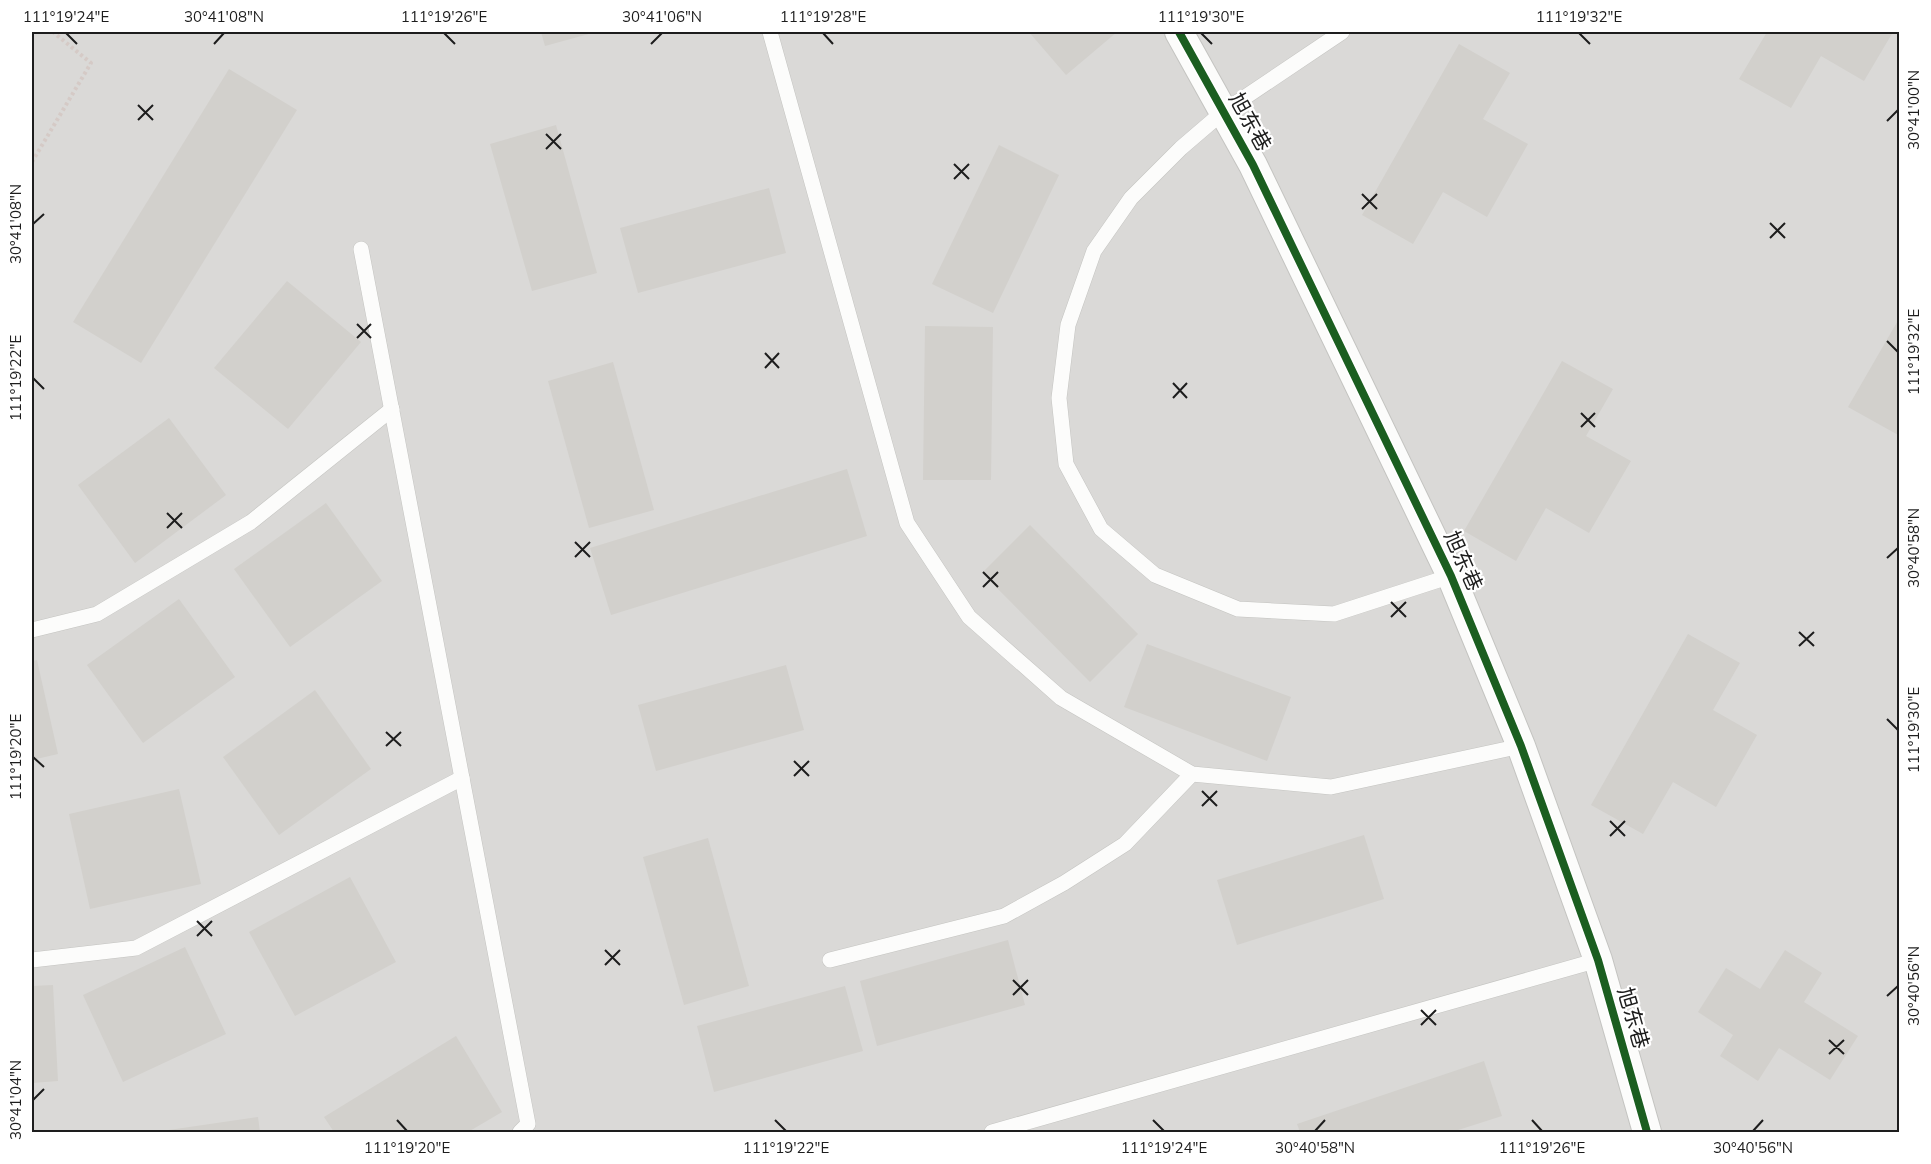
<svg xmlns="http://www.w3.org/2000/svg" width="1931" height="1164" viewBox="0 0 1931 1164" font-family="Mulish,'Noto Sans SC',sans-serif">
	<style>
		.residential { fill: #dad9d7 }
		.building { fill: #d2d0cc }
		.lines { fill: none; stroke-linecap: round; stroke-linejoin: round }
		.lane-casing { stroke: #c4c4c1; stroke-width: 16 }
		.street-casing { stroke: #c4c4c1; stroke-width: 30 }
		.path { stroke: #d5cac6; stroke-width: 4; stroke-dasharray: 3 3; stroke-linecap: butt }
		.lane { stroke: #fcfcfb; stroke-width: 15 }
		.street { stroke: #fcfcfb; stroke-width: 28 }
		.cycleway-casing { stroke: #fff; stroke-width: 11 }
		.cycleway { stroke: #1b5e20; stroke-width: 8 }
		.ticks { fill: none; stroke: #1d1d1d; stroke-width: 2 }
		.labels { text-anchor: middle; stroke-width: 4.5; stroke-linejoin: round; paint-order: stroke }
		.street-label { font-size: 21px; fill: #1d1d1d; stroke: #fff }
		.neatline { fill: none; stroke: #1d1d1d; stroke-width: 2 }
		.ticks-label { font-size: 15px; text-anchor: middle; fill: #1d1d1d }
	</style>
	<rect width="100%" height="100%" fill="#ebeae5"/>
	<!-- residential -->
	<rect class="residential" x="32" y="32" width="1867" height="1100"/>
	<!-- building -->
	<g class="building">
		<polygon points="541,32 596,32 545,46"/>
		<polygon points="1029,32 1117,32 1066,75"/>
		<polygon points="1767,32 1893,32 1864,81 1821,56 1791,108 1739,79"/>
		<polygon points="1459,44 1510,73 1483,119 1528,144 1487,217 1443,192 1413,244 1362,215"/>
		<polygon points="229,69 297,110 141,363 73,322"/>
		<polygon points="556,125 597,273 532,291 490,144"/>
		<polygon points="999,145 1059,175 993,313 932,284"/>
		<polygon points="769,188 786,253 638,293 620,228"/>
		<polygon points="287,281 361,342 288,429 214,368"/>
		<polygon points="1900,317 1900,436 1848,407"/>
		<polygon points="925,326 993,327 991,480 923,480"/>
		<polygon points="1562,361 1613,389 1586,436 1631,461 1589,533 1546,508 1516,561 1464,531"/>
		<polygon points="613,362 654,510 589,528 548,381"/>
		<polygon points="169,418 226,495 135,563 78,485"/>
		<polygon points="847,469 867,536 611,615 590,548"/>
		<polygon points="326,503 382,581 290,647 234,569"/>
		<polygon points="1030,525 1138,634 1090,682 982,573"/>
		<polygon points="179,599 235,677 143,743 87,665"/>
		<polygon points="1688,634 1740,663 1713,710 1757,735 1716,807 1673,782 1643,834 1591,805"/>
		<polygon points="1147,644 1291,697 1267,761 1124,707"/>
		<polygon points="37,660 58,754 32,760 32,661"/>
		<polygon points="786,665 804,730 656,771 638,705"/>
		<polygon points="315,690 371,769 279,835 223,757"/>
		<polygon points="179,789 201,884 90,909 69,814"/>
		<polygon points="1364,835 1384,899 1237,945 1217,880"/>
		<polygon points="708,838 749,986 684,1005 643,857"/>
		<polygon points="350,877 396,962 295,1016 249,932"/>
		<polygon points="1008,940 1025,1005 877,1046 860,981"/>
		<polygon points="185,947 226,1034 123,1082 83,995"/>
		<polygon points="1785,950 1822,973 1804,1002 1858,1036 1830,1080 1779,1048 1758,1081 1720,1056 1733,1035 1698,1012 1726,968 1760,989"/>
		<polygon points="53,985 58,1081 32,1083 32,986"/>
		<polygon points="845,986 863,1051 714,1092 697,1026"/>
		<polygon points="456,1036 502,1112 468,1132 334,1132 324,1117"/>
		<polygon points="1484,1061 1502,1116 1452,1132 1300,1132 1297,1124"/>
		<polygon points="258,1117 260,1132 162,1132 162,1131"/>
	</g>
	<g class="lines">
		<defs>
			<g id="lane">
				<polyline points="770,32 907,523 969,617 1061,698 1192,774 1331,787 1521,746"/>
				<polyline points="1342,32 1223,112 1181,148 1131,198 1094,251 1068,325 1059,398 1066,464 1101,529 1155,575 1238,609 1334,614 1451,576"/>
				<polyline points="361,249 528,1124 520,1132"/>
				<polyline points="32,630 97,614 251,522 392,409"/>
				<polyline points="32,960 136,948 462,778"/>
				<polyline points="830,960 1004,916 1064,883 1125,844 1192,774"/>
				<polyline points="992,1132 1598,960"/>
			</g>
			<polyline id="street" points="1179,32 1253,165 1451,576 1521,746 1598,960 1647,1132"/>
		</defs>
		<!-- lane casing -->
		<use href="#lane" class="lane-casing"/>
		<!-- street casing -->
		<use href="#street" class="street-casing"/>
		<!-- path -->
		<polyline class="path" points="32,162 91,63 53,32"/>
		<!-- lane -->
		<use href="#lane" class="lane"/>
		<!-- street -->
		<use href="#street" class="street"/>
		<defs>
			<polyline id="cycleway" points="1179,32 1253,165 1451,576 1521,746 1598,960 1647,1132"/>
		</defs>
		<!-- cycleway casing -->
		<use href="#cycleway" class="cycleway-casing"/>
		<!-- cycleway -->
		<use href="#cycleway" class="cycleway"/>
	</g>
	<!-- ticks -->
	<path class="ticks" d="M66 33 77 44M444 33 455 44M823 33 833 44M1201 33 1212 44M1579 33 1590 44M214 44 224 33M651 44 662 33M138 105 153 120M138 120 153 105M1887 121 1898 110M546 134 561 149M546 149 561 134M954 164 969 179M954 179 969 164M1362 194 1377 209M1362 209 1377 194M1770 223 1785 238M33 224 44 214M1770 238 1785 223M357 324 371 338M357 338 371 324M1887 341 1898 352M765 353 779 368M765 368 779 353M33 378 44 389M1173 383 1187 398M1173 398 1187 383M1581 413 1595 427M1581 427 1595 413M167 513 182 528M167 528 182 513M575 542 590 557M575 557 590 542M1887 558 1898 548M983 572 998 587M983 587 998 572M1391 602 1406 617M1391 617 1406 602M1799 632 1814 646M1799 646 1814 632M1887 719 1898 730M386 732 401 746M386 746 401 732M33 757 44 767M794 761 809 776M794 776 809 761M1202 791 1217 806M1202 806 1217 791M1610 821 1625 836M1610 836 1625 821M197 921 212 936M197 936 212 921M605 950 620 965M605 965 620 950M1013 980 1028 995M1013 995 1028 980M1887 996 1898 986M1421 1010 1436 1025M1421 1025 1436 1010M1829 1040 1844 1054M1829 1054 1844 1040M33 1100 44 1089M397 1120 407 1131M775 1120 786 1131M1153 1120 1164 1131M1532 1120 1542 1131M1315 1131 1325 1120M1753 1131 1763 1120"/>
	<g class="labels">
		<!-- street labels -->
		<g class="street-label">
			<text transform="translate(1250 122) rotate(61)" y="7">旭东巷</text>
			<text transform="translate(1463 561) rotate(66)" y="7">旭东巷</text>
			<text transform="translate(1633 1018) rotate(74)" y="7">旭东巷</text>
		</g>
	</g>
	<!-- border -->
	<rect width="1931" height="1164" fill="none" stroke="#ffffff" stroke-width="66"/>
	<rect x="33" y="33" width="1865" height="1098" class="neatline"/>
	<g class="ticks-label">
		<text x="66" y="22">111°19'24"E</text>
		<text x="224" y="22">30°41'08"N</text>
		<text x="444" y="22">111°19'26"E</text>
		<text x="662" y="22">30°41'06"N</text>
		<text x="823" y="22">111°19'28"E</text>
		<text x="1201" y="22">111°19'30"E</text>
		<text x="1579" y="22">111°19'32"E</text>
		<text transform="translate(1914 110) rotate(-90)" y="5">30°41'00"N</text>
		<text transform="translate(16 224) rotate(-90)" y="5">30°41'08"N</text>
		<text transform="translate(1914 352) rotate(-90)" y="5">111°19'32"E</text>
		<text transform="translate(16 378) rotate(-90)" y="5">111°19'22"E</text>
		<text transform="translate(1914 548) rotate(-90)" y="5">30°40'58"N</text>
		<text transform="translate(1914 730) rotate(-90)" y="5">111°19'30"E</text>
		<text transform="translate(16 757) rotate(-90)" y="5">111°19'20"E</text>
		<text transform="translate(1914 986) rotate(-90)" y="5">30°40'56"N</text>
		<text transform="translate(16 1100) rotate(-90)" y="5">30°41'04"N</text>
		<text x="407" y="1153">111°19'20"E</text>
		<text x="786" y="1153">111°19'22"E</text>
		<text x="1164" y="1153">111°19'24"E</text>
		<text x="1315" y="1153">30°40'58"N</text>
		<text x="1542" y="1153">111°19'26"E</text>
		<text x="1753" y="1153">30°40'56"N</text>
	</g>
</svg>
